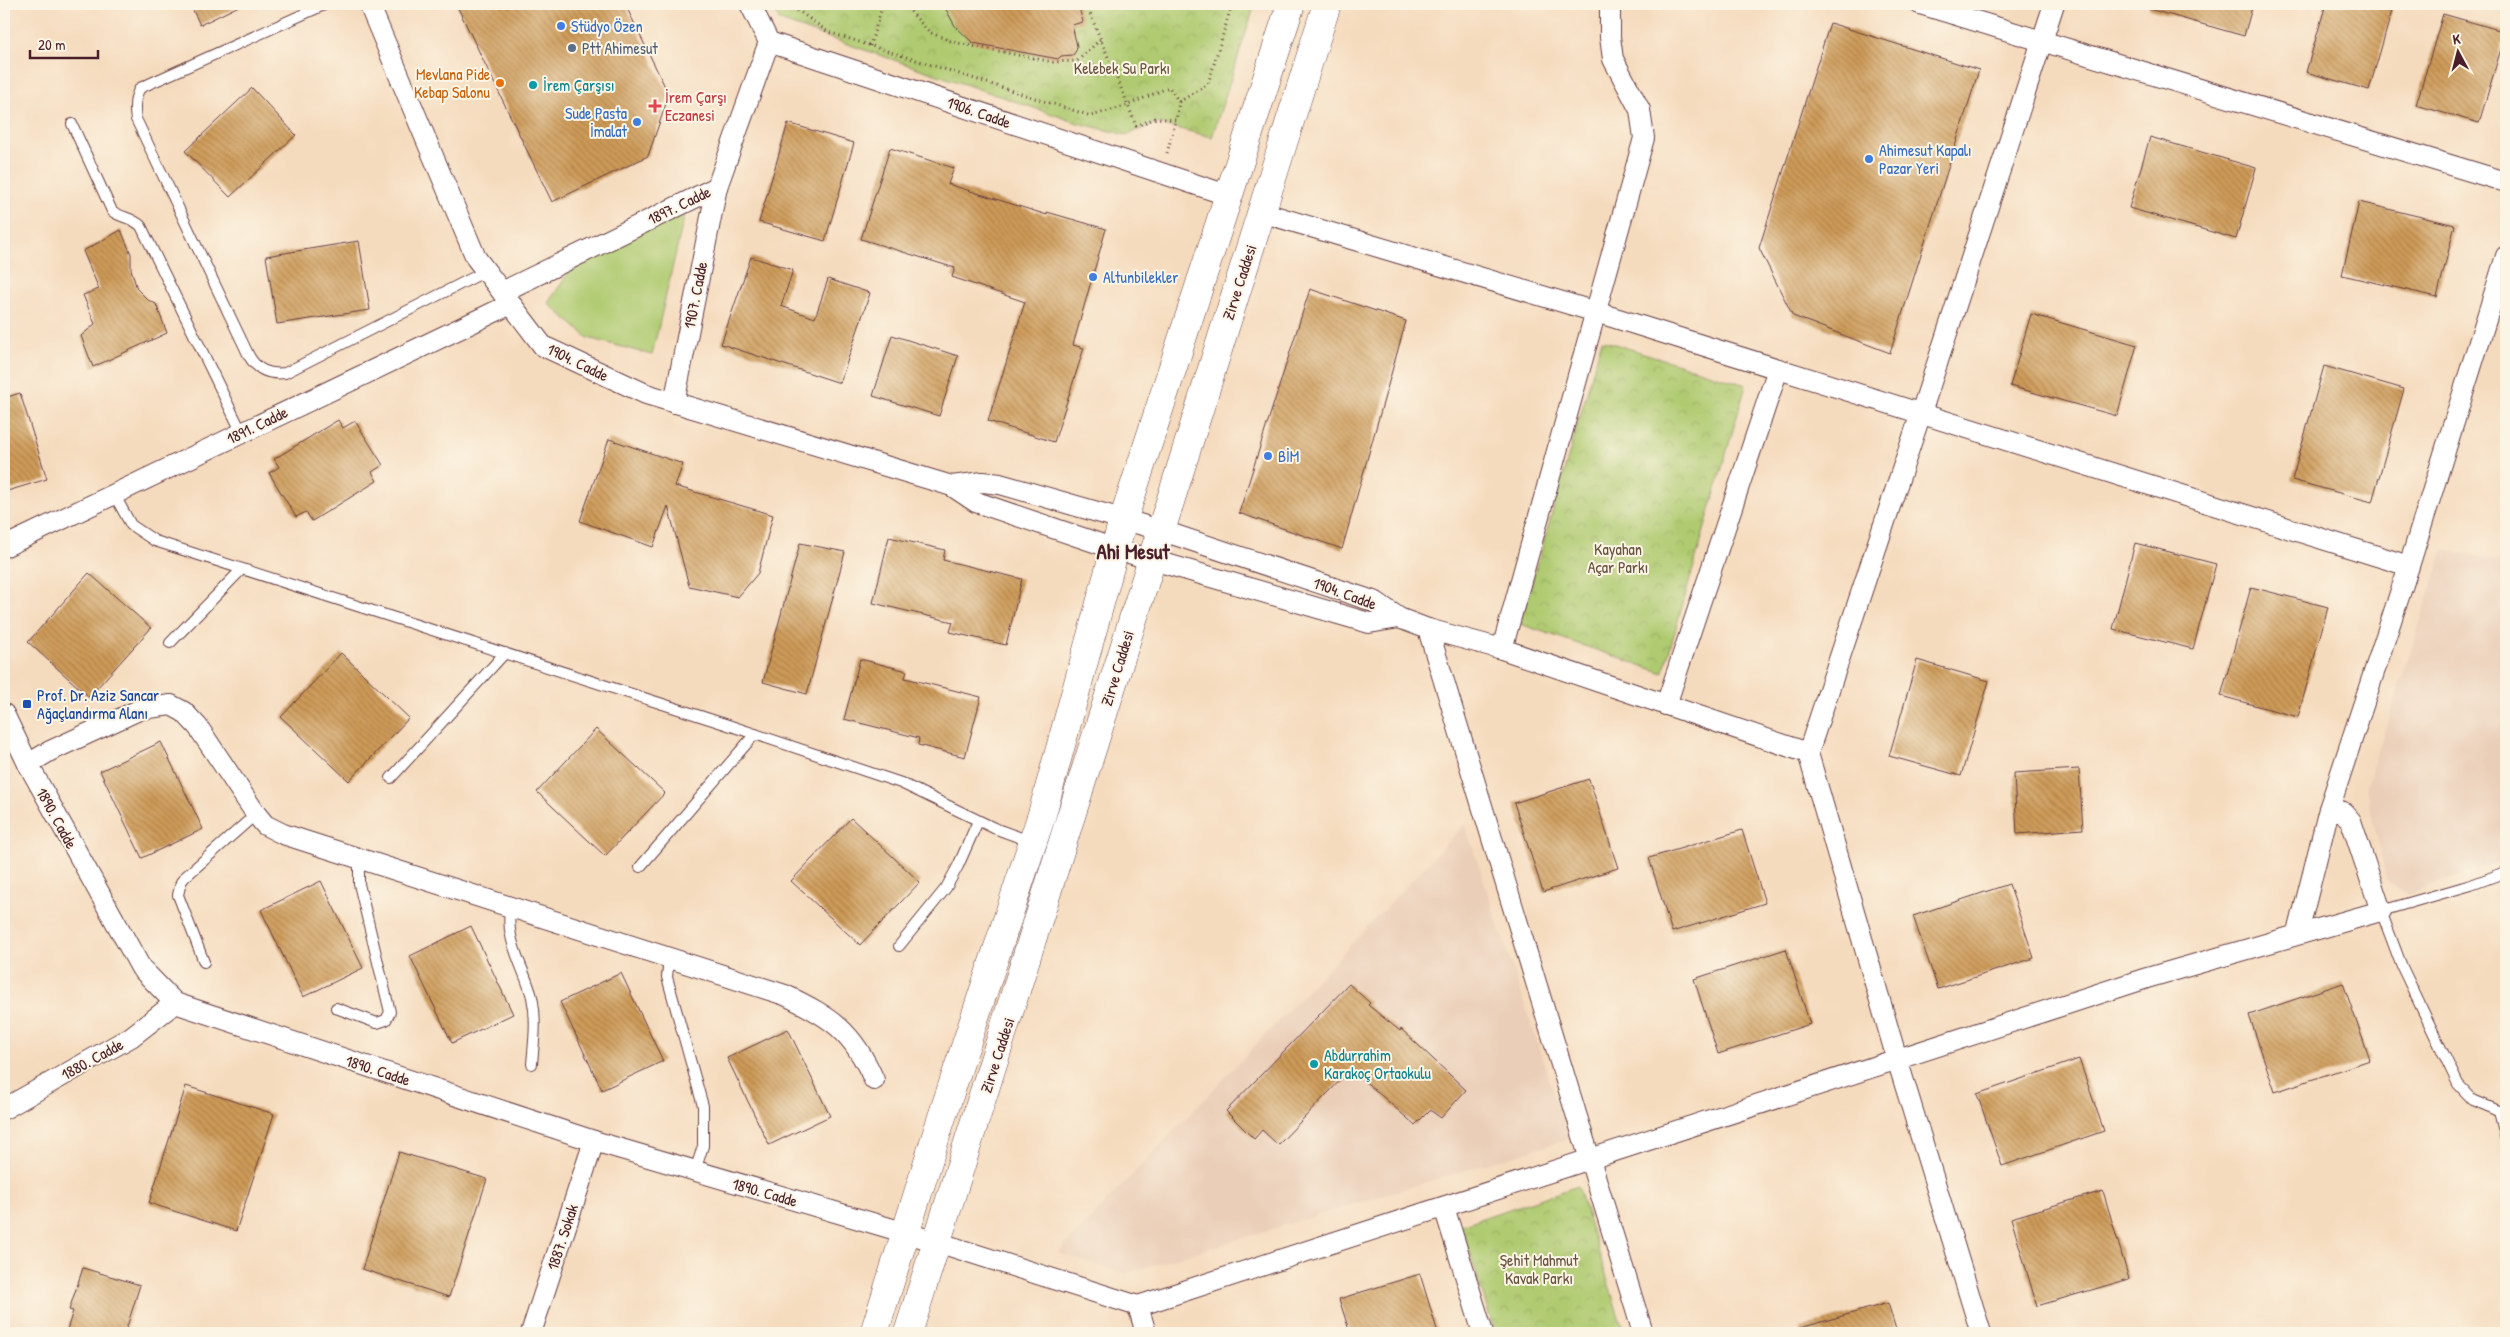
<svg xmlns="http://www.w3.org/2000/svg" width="2510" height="1337" viewBox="0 0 2510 1337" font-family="'Patrick Hand',sans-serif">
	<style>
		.built { fill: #eaceb7 }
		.grass { fill: #afca70; stroke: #7c744e }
		.park { fill: url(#park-crowns); stroke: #7c744e }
		.building { fill: url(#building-back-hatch) }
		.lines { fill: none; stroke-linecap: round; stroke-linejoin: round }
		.service-casing { stroke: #643b41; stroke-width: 12 }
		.minor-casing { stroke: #643b41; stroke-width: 22 }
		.secondary-casing { stroke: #643b41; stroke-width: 29 }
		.path { stroke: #643b41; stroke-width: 3; stroke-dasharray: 1 4; stroke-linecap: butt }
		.service { stroke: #fff; stroke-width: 10 }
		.minor { stroke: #fff; stroke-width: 20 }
		.secondary { stroke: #fff; stroke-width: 28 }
		.shop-dot { fill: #3f7fe0; stroke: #fcf5e5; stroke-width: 2 }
		.service-dot { fill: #5c6f8a; stroke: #fcf5e5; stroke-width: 2 }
		.food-dot { fill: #e8710a; stroke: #fcf5e5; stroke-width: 2 }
		.culture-dot { fill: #0f9aa8; stroke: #fcf5e5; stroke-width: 2 }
		.health-dot { fill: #e0444e; stroke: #fcf5e5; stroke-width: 2 }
		.transit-dot { fill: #1a4fb4; stroke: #fcf5e5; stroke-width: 2 }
		.labels { text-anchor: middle; stroke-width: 4; stroke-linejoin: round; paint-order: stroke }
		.shop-label { font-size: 16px; fill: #366cbe; stroke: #fcf5e5; text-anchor: start }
		.service-label { font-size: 16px; fill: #4e5e75; stroke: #fcf5e5; text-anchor: start }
		.park-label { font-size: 16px; fill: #685240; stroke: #fcf5e5 }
		.food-label { font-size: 16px; fill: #c56008; stroke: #fcf5e5; text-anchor: end }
		.culture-label { font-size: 16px; fill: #0d838f; stroke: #fcf5e5; text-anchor: start }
		.health-label { font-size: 16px; fill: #be3a42; stroke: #fcf5e5; text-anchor: start }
		.street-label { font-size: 16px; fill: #4a1f2b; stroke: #fcf5e5 }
		.transit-label { font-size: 16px; fill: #164399; stroke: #fcf5e5; text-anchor: start }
		.district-label { font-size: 21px; font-weight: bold; fill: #4a1f2b; stroke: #fcf5e5 }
	</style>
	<defs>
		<pattern id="park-crowns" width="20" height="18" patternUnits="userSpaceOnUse" patternTransform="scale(1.25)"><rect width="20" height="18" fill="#afca70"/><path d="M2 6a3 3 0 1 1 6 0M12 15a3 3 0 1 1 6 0" fill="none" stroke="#98ad61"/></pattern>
		<pattern id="building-back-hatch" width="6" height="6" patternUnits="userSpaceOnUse" patternTransform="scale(1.25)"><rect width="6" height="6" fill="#ce9b59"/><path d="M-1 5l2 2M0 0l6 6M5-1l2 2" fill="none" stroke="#a97e4a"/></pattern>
	</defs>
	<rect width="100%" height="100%" fill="#fcf5e5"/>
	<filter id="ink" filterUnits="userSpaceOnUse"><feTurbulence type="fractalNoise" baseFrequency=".02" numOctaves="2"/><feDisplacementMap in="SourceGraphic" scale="10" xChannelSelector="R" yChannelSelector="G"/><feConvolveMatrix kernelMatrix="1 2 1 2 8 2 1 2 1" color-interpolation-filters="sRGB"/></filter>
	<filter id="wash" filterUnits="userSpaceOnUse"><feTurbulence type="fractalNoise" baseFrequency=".0096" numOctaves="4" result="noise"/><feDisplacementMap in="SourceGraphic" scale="20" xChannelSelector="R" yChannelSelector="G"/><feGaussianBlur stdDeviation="1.12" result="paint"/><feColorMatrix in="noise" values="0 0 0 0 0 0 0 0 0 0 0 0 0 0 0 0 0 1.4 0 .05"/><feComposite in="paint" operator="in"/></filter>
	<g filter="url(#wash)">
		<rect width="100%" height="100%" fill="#f5dbbe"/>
		<!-- built -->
		<g class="built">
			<polygon points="2444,549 2506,562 2506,860 2407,894 2387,882 2366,788"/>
			<polygon points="1465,824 1569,1139 1124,1274 1058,1253"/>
		</g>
		<!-- grass -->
		<polygon class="grass" points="673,213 685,213 652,355 588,338 548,303 570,271"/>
		<!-- park -->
		<g class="park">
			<polygon points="771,4 1255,4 1212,137 1156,123 1126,135 1078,123 780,21"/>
			<polygon points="1602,340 1746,385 1663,673 1520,624"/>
			<polygon points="1578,1186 1624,1333 1495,1333 1461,1225"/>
		</g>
		<g id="blocks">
			<!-- building -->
			<g class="building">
				<polygon points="190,4 243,4 200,25"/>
				<polygon points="456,4 625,4 669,95 648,156 552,202"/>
				<polygon points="943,4 1078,4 1083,22 1072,25 1077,46 1076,51 1073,55 1061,56 1058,59 973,43 955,26"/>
				<polygon points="2149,4 2253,4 2244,36 2149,9"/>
				<polygon points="2326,4 2394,4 2369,90 2306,72"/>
				<polygon points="2443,14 2506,32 2479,123 2416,105"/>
				<polygon points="1830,23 1979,70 1890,353 1793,316 1759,248"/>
				<polygon points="252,88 296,135 230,197 185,151"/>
				<polygon points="788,123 854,143 825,241 759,222"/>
				<polygon points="2150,137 2256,168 2236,239 2129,208"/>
				<polygon points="890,148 954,168 948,184 1047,215 1047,212 1106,229 1073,345 1084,348 1054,442 988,421 1025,302 952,277 955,268 861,239"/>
				<polygon points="2359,202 2455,225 2437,297 2342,275"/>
				<polygon points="121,230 131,254 131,269 137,289 148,300 156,304 167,333 93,367 81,336 95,324 83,295 99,289 83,251"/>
				<polygon points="359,241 370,310 277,324 266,256"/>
				<polygon points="751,257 793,270 781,306 815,318 828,279 870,293 840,383 721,344"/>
				<polygon points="1310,289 1406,321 1342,549 1239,513"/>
				<polygon points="2031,314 2137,345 2117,416 2010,386"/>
				<polygon points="892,335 958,356 939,416 873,396"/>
				<polygon points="2324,366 2404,389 2372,502 2292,480"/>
				<polygon points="20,393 47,479 4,492 4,398"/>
				<polygon points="338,420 343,428 355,421 383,465 372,472 377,481 312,521 306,512 296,517 269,473 279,467 274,459"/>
				<polygon points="609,439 683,464 675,486 773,515 758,573 738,597 689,586 668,506 653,547 580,521"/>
				<polygon points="889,537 945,550 943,560 1022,579 1006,645 950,632 953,622 873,603"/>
				<polygon points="800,543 845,552 807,694 763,682"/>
				<polygon points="2135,543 2216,564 2193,649 2113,629"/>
				<polygon points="89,573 151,628 89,697 28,642"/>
				<polygon points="2251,587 2328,607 2298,717 2221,696"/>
				<polygon points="341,653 409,718 349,781 281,717"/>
				<polygon points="860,659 907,671 905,678 981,697 965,757 918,745 919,738 844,719"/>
				<polygon points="1917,660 1989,681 1961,776 1889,756"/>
				<polygon points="596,729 665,793 605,856 537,792"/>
				<polygon points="161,742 203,829 142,858 100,771"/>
				<polygon points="2079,769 2083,829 2017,834 2014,773"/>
				<polygon points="1589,779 1618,868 1543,892 1514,803"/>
				<polygon points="851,818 920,882 860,945 791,881"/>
				<polygon points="1742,830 1765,903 1672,932 1649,858"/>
				<polygon points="321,881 363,968 303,997 261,910"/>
				<polygon points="2009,884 2034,958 1938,989 1913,916"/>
				<polygon points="471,926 513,1014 452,1043 410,956"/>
				<polygon points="1786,949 1810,1024 1718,1054 1694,979"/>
				<polygon points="621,973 663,1061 602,1090 560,1002"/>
				<polygon points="2343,983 2370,1060 2275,1092 2249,1015"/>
				<polygon points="1349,984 1370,1003 1368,1005 1400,1031 1401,1029 1466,1090 1441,1118 1430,1110 1415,1125 1351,1069 1278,1145 1262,1130 1254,1139 1226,1111"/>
				<polygon points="788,1029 830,1116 769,1145 727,1058"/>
				<polygon points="2079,1059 2104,1131 2002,1166 1977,1094"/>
				<polygon points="186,1086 274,1114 236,1231 149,1203"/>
				<polygon points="399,1152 487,1179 449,1297 362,1269"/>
				<polygon points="2103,1191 2129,1279 2037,1306 2011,1218"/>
				<polygon points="83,1268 140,1285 125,1333 66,1333 73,1311 69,1310"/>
				<polygon points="1420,1274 1438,1333 1350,1333 1339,1299"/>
				<polygon points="1888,1303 1897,1333 1800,1333 1800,1328"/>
			</g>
		</g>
	</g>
	<g filter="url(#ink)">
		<use href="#blocks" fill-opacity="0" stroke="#643b41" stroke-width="1"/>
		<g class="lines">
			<defs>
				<g id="service">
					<path d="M326 4 140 88C134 98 134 108 136 119L249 356C257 370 268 375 285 373L486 271"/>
					<path d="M72 124 112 211C121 218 132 217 141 226L242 433"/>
					<polyline points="114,494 131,525 155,541 725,724 901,783 994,828 1032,842"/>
					<polyline points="170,643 242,569"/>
					<polyline points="391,778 505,653"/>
					<polyline points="640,867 755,734"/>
					<polyline points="2506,872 2471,885 2381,911 2402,967 2458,1084 2473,1100 2499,1111 2506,1110"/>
					<path d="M511 907C503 937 525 969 532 997 537 1020 534 1041 532 1064"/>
					<polyline points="899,946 946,888 958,866 978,821"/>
					<polyline points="669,958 667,977 703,1106 703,1146 695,1171"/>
					<polyline points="204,962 178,895 181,882 185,877 256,814"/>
					<polyline points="336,1008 377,1023 386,1020 390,1012 359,884 359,858"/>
					<polyline points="2499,1111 2506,1140"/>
				</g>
				<g id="minor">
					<polyline points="369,4 476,258 543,346 646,394 952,486 976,502 1115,549 1369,623 1399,618"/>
					<polyline points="750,4 769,42 1230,196"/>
					<polyline points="1920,4 2506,182"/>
					<polyline points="1261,212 1596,312 2409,566"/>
					<polyline points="502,292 717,187 769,42"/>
					<polyline points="674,403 717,187"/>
					<polyline points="952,486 983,482 1000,484 1160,530 1376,602 1399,618 1428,629 1502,649 1808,753"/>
					<polyline points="4,547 511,304"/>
					<polyline points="1428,629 1643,1333"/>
					<polyline points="1502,649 1644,138 1640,110 1613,59 1610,37 1610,4"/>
					<polyline points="1666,705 1778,369"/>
					<polyline points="4,714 28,764 141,968 175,1003 594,1141 937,1242 1138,1306 2147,978 2381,911 2351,821 2343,812 2329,809"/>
					<path d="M28 764 50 751 141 709 171 705 184 712 198 727 256 814 265 825 283 834 785 995C831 1017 853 1031 874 1080"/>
					<polyline points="2298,933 2329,809 2409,566 2506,256"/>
					<polyline points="4,1109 131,1037 175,1003"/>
					<polyline points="1444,1207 1483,1333"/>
					<polyline points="1138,1306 1146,1333"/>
					<polyline points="531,1333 594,1141"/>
					<polyline points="1981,1333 1897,1059 1808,753 1921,413 2054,4"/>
				</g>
				<g id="secondary">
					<polyline points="874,1333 941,1120 1042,814 1121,527 1291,4"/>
					<polyline points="908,1333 1327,4"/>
				</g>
			</defs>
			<!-- service casing -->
			<use href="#service" class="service-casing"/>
			<!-- minor casing -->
			<use href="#minor" class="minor-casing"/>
			<!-- secondary casing -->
			<use href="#secondary" class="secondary-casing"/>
			<!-- path -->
			<g class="path">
				<polyline points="789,4 828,32 1091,116 1128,105 1086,4"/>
				<polyline points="904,4 929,32 953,42 1053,62 1077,61 1101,39"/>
				<polyline points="870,46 883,4"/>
				<polyline points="1179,102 1208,84 1232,4"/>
				<polyline points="1167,153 1176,120 1156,118 1136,126 1128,105 1169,87 1179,102 1176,120"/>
			</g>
			<!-- service -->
			<use href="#service" class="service"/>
			<!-- minor -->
			<use href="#minor" class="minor"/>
			<!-- secondary -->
			<use href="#secondary" class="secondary"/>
		</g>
	</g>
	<!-- markers -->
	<g class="shop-dot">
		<circle cx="561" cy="26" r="5"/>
		<circle cx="637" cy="122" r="5"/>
		<circle cx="1869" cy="159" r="5"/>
		<circle cx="1093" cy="277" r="5"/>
		<circle cx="1268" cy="456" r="5"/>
	</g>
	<circle class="service-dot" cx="572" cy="48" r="5"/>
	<circle class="food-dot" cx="500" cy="83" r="5"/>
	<g class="culture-dot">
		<circle cx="533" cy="85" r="5"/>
		<circle cx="1314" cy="1064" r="5"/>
	</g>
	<path class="health-dot" d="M652.5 98.5h5v5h5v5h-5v5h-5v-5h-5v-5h5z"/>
	<rect class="transit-dot" x="22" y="699" width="10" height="10" rx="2.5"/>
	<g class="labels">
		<!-- shop labels -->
		<g class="shop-label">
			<text x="571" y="32">Stüdyo Özen</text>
			<text x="627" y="119" text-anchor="end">Sude Pasta<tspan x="627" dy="18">İmalat</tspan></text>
			<text x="1879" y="156">Ahimesut Kapalı<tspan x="1879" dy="18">Pazar Yeri</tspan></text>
			<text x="1103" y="283">Altunbilekler</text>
			<text x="1278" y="462">BİM</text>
		</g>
		<!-- service labels -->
		<g class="service-label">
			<text x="582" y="54">Ptt Ahimesut</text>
		</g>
		<!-- park labels -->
		<g class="park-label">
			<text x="1122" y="74">Kelebek Su Parkı</text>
			<text x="1618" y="555">Kayahan<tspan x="1618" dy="18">Açar Parkı</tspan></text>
			<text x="1539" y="1266">Şehit Mahmut<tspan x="1539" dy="18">Kavak Parkı</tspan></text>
		</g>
		<!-- food labels -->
		<g class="food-label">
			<text x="490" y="80">Mevlana Pide<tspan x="490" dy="18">Kebap Salonu</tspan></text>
		</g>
		<!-- culture labels -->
		<g class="culture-label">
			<text x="543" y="91">İrem Çarşısı</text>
			<text x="1324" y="1061">Abdurrahim<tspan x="1324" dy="18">Karakoç Ortaokulu</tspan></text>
		</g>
		<!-- health labels -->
		<g class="health-label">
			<text x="665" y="103">İrem Çarşı<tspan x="665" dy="18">Eczanesi</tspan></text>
		</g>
		<!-- street labels -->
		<g class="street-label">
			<text transform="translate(979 112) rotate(19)" y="6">1906. Cadde</text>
			<text transform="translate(679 205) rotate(-26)" y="6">1897. Cadde</text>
			<text transform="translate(1239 282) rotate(-72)" y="6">Zirve Caddesi</text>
			<text transform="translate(695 295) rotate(-79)" y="6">1907. Cadde</text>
			<text transform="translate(578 362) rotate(26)" y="6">1904. Cadde</text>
			<text transform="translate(257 425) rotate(-26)" y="6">1891. Cadde</text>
			<text transform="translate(1345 593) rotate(20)" y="6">1904. Cadde</text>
			<text transform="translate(1117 668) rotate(-73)" y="6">Zirve Caddesi</text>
			<text transform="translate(57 818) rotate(61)" y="6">1890. Cadde</text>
			<text transform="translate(997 1055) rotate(-72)" y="6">Zirve Caddesi</text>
			<text transform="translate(92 1059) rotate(-29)" y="6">1880. Cadde</text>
			<text transform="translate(378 1070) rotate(18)" y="6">1890. Cadde</text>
			<text transform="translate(765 1192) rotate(16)" y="6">1890. Cadde</text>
			<text transform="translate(562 1237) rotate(-72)" y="6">1887. Sokak</text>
		</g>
		<!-- transit labels -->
		<g class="transit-label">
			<text x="37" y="701">Prof. Dr. Aziz Sancar<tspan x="37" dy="18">Ağaçlandırma Alanı</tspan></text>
		</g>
		<!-- district labels -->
		<g class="district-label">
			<text x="1133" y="559">Ahi Mesut</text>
		</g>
	</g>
	<!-- margin -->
	<rect width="2510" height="1337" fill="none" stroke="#fcf5e5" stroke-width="20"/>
	<!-- north arrow -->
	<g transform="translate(2458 52) rotate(353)" stroke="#fcf5e5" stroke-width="4" paint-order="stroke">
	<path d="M0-4L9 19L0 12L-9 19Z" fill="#4a1f2b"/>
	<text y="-8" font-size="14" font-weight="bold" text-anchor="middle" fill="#4a1f2b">K</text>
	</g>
	<!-- scale -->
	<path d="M30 50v8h68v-8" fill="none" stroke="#4a1f2b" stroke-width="2.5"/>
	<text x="38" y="50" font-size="15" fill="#4a1f2b" stroke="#fcf5e5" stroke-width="4" paint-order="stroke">20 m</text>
</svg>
